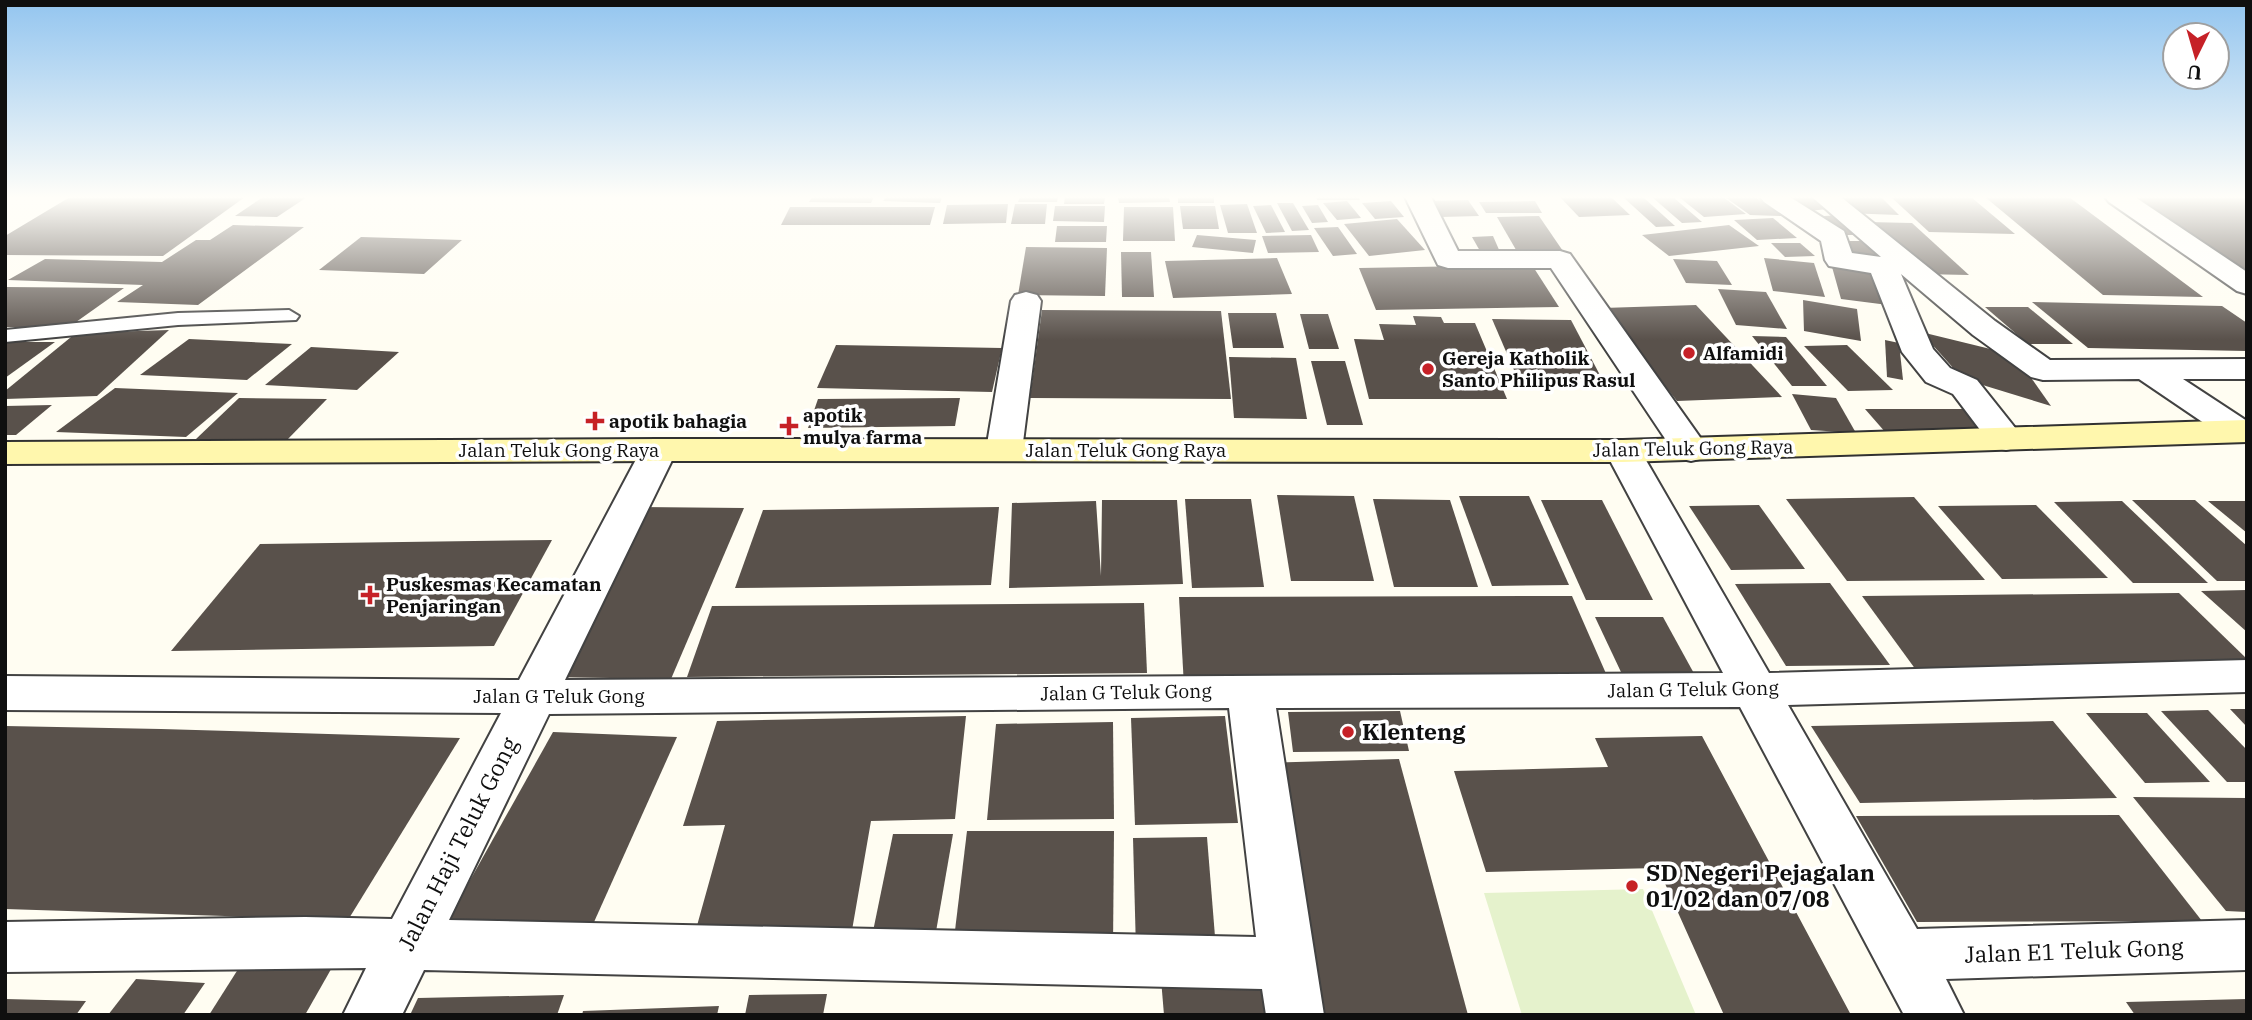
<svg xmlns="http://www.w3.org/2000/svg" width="2252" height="1020" viewBox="0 0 2252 1020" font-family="'IBM Plex Serif',serif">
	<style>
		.pitch { fill: #e5f2cc }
		.building { fill: #59514b }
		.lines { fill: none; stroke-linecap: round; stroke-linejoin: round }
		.service-casing { stroke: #424242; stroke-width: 4 }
		.minor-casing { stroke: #424242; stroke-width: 4 }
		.secondary-casing { stroke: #313131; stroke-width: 4 }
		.service { fill: #fff; fill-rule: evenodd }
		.minor { fill: #fff; fill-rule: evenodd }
		.secondary { fill: #fff7ad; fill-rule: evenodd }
		.poi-dot { fill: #c62127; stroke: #fff; stroke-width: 2.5 }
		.labels { text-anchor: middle; stroke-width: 7; stroke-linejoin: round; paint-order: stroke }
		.poi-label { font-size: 19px; font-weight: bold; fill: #0f0f0f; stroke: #fff; text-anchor: start }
		.street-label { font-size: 19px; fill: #0f0f0f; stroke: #fff }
		.near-poi-label { font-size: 23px; font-weight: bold; fill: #0f0f0f; stroke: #fff; text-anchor: start }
		.near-street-label { font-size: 23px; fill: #0f0f0f; stroke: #fff }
	</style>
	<rect width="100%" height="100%" fill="#fffdf2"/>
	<!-- pitch -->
	<polygon class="pitch" points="1643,889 1696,1015 1522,1015 1484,893"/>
	<!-- building -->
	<g class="building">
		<polygon points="70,197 245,197 163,256 5,255 5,236"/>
		<polygon points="263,197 307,197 277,217 235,216"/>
		<polygon points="812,197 874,197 871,203 809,202"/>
		<polygon points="886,197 942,197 940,203 883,201"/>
		<polygon points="1020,197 1058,197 1057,202 1018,202"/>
		<polygon points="1065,197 1105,197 1104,204 1064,204"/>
		<polygon points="1118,197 1169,197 1170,202 1119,203"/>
		<rect x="1178" y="197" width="36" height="6"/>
		<polygon points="1316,197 1359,197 1360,200 1317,200"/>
		<polygon points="1560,197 1611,197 1630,215 1579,217"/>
		<polygon points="1623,197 1643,197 1675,226 1656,227"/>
		<polygon points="1652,197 1673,197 1702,222 1682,223"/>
		<polygon points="1679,197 1723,197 1746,214 1704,217"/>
		<polygon points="1725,197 1755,197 1782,216 1750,215"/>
		<polygon points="1777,197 1822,197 1836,208 1800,212"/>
		<polygon points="1830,197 1881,197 1899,215 1845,213"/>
		<polygon points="1891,197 1971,197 2015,234 1929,232"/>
		<polygon points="1985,197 2069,197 2203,297 2103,295"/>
		<polygon points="2131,197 2247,197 2247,278"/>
		<polygon points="1468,200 1479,216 1439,217 1427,201"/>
		<polygon points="1347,201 1361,218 1337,220 1323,203"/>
		<polygon points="1391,201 1404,217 1375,219 1362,203"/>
		<polygon points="1535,201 1542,213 1486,213 1479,202"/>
		<polygon points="1277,203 1293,203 1309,230 1292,231"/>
		<polygon points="1008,204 1006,223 943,224 947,205"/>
		<polygon points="1015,204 1047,204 1045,224 1011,224"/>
		<polygon points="1247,204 1257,233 1228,233 1220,205"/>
		<polygon points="1271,205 1285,232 1266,233 1253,206"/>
		<polygon points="1318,205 1328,222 1312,223 1302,206"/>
		<polygon points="1055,206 1105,206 1104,222 1053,221"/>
		<polygon points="1180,206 1215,206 1219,229 1183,229"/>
		<polygon points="790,207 935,207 930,225 781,225"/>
		<polygon points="1124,207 1173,207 1175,241 1123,241"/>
		<polygon points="1843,215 1866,235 1832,235 1805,217"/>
		<polygon points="1539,216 1567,257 1519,255 1497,217"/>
		<polygon points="1773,218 1797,238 1757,240 1734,220"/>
		<polygon points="1397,219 1425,250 1369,256 1344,224"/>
		<polygon points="1868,222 1912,223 1969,275 1921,274"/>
		<polygon points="233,225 304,227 198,305 117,302 143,285 8,280 45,259 162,262 196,240 210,240"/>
		<polygon points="1729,225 1759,246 1669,256 1642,235"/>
		<polygon points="1057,226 1107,226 1106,242 1055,242"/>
		<polygon points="1338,227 1357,254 1333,256 1314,228"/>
		<polygon points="1197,235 1256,240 1253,253 1192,247"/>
		<polygon points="1311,235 1319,252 1268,253 1262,236"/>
		<polygon points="1493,236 1500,252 1480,251 1472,237"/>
		<polygon points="361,237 462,240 424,274 319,270"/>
		<polygon points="1839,241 1877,241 1896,261 1853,260"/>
		<polygon points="1771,243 1800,243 1815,256 1785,257"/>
		<polygon points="1026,247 1107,248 1105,296 1018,295"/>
		<polygon points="1121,252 1151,252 1154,297 1122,297"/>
		<polygon points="1277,258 1292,294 1173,298 1165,261"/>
		<polygon points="1764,258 1814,263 1825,297 1773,291"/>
		<polygon points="1673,259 1717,261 1732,285 1686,283"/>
		<polygon points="1532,265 1559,307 1376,310 1359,268"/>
		<polygon points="1832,267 1877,273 1888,305 1841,299"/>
		<polygon points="5,287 124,288 69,327 5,327"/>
		<polygon points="1718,289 1766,292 1787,329 1736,325"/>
		<polygon points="1803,300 1857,309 1861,341 1804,331"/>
		<polygon points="2032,302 2222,306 2247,323 2247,351 2088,348"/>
		<polygon points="1696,305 1782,397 1677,401 1603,308"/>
		<polygon points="1985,307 2028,307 2073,344 2028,344"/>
		<polygon points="1042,310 1221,311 1231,399 1030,398"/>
		<polygon points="1228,313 1276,313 1284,348 1233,348"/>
		<polygon points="1300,314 1328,314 1339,349 1309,349"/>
		<polygon points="1413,316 1441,317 1444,323 1475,323 1507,399 1369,399 1354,339 1384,340 1379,324 1416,325"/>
		<polygon points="1492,319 1571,320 1602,379 1517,377"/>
		<polygon points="169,330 97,396 5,399 5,391 76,333"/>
		<polygon points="1921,332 2015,355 2051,406 1963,379"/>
		<polygon points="1752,336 1786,337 1827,386 1792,386"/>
		<polygon points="189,339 292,344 247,380 140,375"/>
		<polygon points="1885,340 1899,343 1903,380 1887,377"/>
		<polygon points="5,342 55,342 5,378"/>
		<polygon points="836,345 1002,348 992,392 817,388"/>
		<polygon points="1847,345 1893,390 1848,391 1804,346"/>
		<polygon points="311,347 399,352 357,390 265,385"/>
		<polygon points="1229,357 1296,358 1307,419 1234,418"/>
		<polygon points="1311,361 1345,361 1363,425 1327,425"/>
		<polygon points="115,388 238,393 186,437 56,432"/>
		<polygon points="1792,394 1836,398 1856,433 1811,430"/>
		<polygon points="239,398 327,399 287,440 196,439"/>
		<polygon points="960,398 955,426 808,428 818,399"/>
		<polygon points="52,405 16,435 5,435 5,406"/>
		<polygon points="1865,409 1964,409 1988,433 1886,433"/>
		<polygon points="1277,495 1354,496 1374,581 1291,581"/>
		<polygon points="1459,496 1529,496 1569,585 1492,586"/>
		<polygon points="1914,497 1985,580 1847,581 1786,499"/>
		<polygon points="1185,499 1251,499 1264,587 1192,588"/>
		<polygon points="1373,499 1450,500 1478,587 1394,587"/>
		<polygon points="1102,500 1177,500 1183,584 1009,588 1012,503 1096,501 1101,576"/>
		<polygon points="1541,500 1602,500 1653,600 1586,600"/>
		<polygon points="2132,500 2195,500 2247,546 2247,581 2217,581"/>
		<polygon points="2122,501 2208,583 2133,583 2054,502"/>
		<polygon points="2208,501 2247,501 2247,533"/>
		<polygon points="1759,505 1805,569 1731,570 1689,506"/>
		<polygon points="2036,505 2108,578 2002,579 1938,506"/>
		<polygon points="640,507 744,508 671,679 549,677"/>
		<polygon points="999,507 991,585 735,588 763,510"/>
		<polygon points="552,540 494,646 171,651 260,544"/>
		<polygon points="1830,583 1890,665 1786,666 1735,584"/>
		<polygon points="2247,590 2247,632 2201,591"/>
		<polygon points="2179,593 2247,659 2247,668 1916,670 1862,596"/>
		<polygon points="1572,596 1611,685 1184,686 1179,597"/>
		<polygon points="1144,603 1147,673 687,677 712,606"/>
		<polygon points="1595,617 1663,617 1702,688 1629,689"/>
		<polygon points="2230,709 2247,709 2247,727"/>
		<polygon points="2208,710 2247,750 2247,782 2227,782 2161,711"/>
		<polygon points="1400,711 1409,751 1293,752 1288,712"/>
		<polygon points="2086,713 2147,713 2210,782 2145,783"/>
		<polygon points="966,716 955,819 871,821 851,936 693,940 725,825 683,826 717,721"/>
		<polygon points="1225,716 1238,823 1135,825 1131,718"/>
		<polygon points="2053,721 2117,798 1860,803 1811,726"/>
		<polygon points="1113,722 1114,819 987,820 996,724"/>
		<polygon points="5,726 161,729 460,738 348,920 5,909"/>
		<polygon points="553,732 677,737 590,931 445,925"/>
		<polygon points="1702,736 1851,1015 1724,1015 1658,868 1486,872 1454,771 1608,767 1595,738"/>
		<polygon points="1399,759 1468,1015 1306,1015 1265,763"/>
		<polygon points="2133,797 2247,798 2247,912 2226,911"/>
		<polygon points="2119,815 2202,921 1917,922 1856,816"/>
		<polygon points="967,831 1114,831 1113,947 953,947"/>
		<polygon points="893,834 953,834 934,943 871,941"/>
		<polygon points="1207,837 1216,949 1136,950 1133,838"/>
		<polygon points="242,963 334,964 305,1015 209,1015"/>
		<polygon points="1270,975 1276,1015 1164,1015 1161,979"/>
		<polygon points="136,979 205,983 183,1015 108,1015"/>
		<polygon points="827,994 823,1015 745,1015 749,995"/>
		<polygon points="564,995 557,1015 410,1015 418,998"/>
		<polygon points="5,999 86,1001 76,1015 5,1015"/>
		<polygon points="2247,999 2247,1015 2135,1015 2126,1002"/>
		<polygon points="719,1006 717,1015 582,1015 583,1011"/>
	</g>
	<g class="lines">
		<defs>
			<polygon id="service" points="289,310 299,316 296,320 178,325 5,342 5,330 178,313"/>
			<g id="minor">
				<polygon points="1405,197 1431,197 1458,251 1560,251 1570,254 1709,450 1704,458 1691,461 1678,458 1551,268 1448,268 1438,265"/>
				<polygon points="1760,197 1790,197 1844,231 1852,253 1881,257 1812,197 1841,197 1995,321 2050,360 2247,359 2247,379 2183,379 2247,421 2247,439 2238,442 2226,438 2139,379 2043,380 2031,377 1973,335 1901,274 1933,349 1950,368 1977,380 2024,439 2019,447 2006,450 1993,447 1953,394 1926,382 1902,352 1871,273 1829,266 1825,260 1821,241 1764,202"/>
				<polygon points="2105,197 2135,197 2247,272 2247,294 2237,291 2109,202"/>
				<polygon points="1026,292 1037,295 1041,301 1022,450 1017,458 1004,461 991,458 986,450 1011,301 1015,295"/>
				<path d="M659 439 672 442 677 450 565 680 1723 673 1605 451 1610 443 1623 440 1636 443 1769 673 2247 660V692L1788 705 1917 929 2247 920V970L1946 979 1964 1015H1904L1740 707 1276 708 1324 1015H1266L1262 989 424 970 402 1015H343L366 968 5 972V922L305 917 392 919 501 713 5 710V676L519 680 641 450 646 442ZM1229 708 1256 937 449 920 549 714Z"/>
			</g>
			<polygon id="secondary" points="2247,420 2247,442 1623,462 659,461 5,464 5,442 659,439 1623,440"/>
		</defs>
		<!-- service casing -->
		<use href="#service" class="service-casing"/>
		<!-- minor casing -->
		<use href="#minor" class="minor-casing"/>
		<!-- secondary casing -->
		<use href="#secondary" class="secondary-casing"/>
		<!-- service -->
		<use href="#service" class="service"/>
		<!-- minor -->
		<use href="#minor" class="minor"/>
		<!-- secondary -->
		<use href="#secondary" class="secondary"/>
	</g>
	<!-- sky -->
	<linearGradient id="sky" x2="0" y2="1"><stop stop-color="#93c5ef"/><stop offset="0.58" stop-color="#fffef9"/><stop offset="1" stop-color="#fffef9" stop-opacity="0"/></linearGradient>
	<rect width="2252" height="340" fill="url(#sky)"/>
	<!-- markers -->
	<g class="poi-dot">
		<circle cx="1689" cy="353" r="7"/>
		<circle cx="1428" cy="369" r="7"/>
		<path d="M591.5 410.5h7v7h7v7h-7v7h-7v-7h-7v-7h7z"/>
		<path d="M785.5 415.5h7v7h7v7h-7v7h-7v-7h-7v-7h7z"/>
		<path d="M366.5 584.5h7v7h7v7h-7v7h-7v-7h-7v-7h7z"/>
		<circle cx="1348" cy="732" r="7"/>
		<circle cx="1632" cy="886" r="7"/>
	</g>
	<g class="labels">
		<!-- poi labels -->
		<g class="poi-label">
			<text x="1703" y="360">Alfamidi</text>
			<text x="1442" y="365">Gereja Katholik<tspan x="1442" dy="22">Santo Philipus Rasul</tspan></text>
			<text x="803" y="422">apotik<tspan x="803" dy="22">mulya farma</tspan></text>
			<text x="609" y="428">apotik bahagia</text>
			<text x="386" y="591">Puskesmas Kecamatan<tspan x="386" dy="22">Penjaringan</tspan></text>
		</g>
		<!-- street labels -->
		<g class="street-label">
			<text transform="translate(1693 448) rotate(-1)" y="7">Jalan Teluk Gong Raya</text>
			<text x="559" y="457">Jalan Teluk Gong Raya</text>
			<text x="1126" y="457">Jalan Teluk Gong Raya</text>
			<text transform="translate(1693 689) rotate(-1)" y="7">Jalan G Teluk Gong</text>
			<text transform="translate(1126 692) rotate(-1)" y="7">Jalan G Teluk Gong</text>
			<text x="559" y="703">Jalan G Teluk Gong</text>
		</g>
		<!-- near-poi labels -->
		<g class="near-poi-label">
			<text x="1362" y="740">Klenteng</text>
			<text x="1646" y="881">SD Negeri Pejagalan<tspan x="1646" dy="26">01/02 dan 07/08</tspan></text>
		</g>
		<!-- near-street labels -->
		<g class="near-street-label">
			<text transform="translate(458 844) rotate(-63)" y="8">Jalan Haji Teluk Gong</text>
			<text transform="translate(2074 951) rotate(-2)" y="8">Jalan E1 Teluk Gong</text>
		</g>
	</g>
	<!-- border -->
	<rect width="2252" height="1020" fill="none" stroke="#0f0f0f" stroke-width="14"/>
	<!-- north arrow -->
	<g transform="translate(2196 56) rotate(185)"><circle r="33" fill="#ffffff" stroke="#9f9f9f" stroke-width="2"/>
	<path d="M0-5L12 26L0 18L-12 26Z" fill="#c62127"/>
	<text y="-10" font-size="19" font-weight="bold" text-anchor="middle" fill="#0f0f0f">U</text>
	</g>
</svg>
